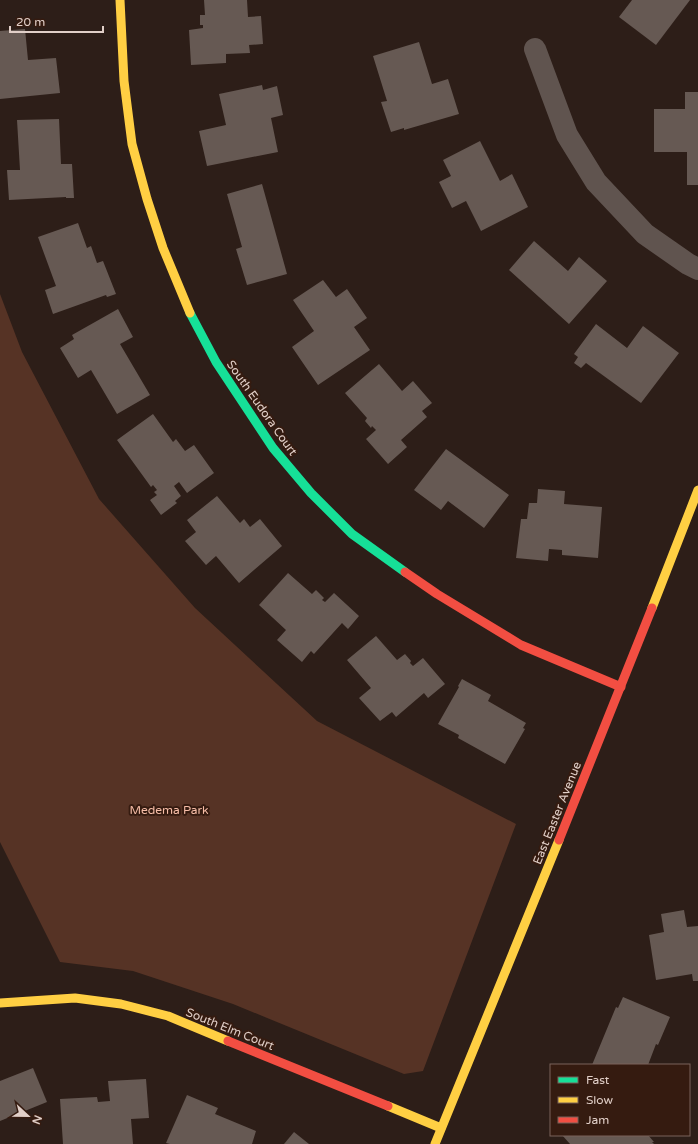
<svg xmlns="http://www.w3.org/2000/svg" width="698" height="1144" viewBox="0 0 698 1144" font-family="'Varela Round',sans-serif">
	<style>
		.green { fill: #563325 }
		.building { fill: #665953 }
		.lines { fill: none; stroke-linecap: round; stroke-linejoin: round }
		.street { stroke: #60544f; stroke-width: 22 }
		.fast { stroke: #16e098; stroke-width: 9 }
		.slow { stroke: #ffcf43; stroke-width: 9 }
		.jam { stroke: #f24e42; stroke-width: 9 }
		.labels { text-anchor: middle; stroke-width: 4; stroke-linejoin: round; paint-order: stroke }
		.street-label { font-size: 12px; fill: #e1cfc8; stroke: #351b10 }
		.park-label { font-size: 12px; fill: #f6bda7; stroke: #351b10 }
	</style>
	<rect width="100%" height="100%" fill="#2d1e18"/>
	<!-- green -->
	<polygon class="green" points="0,294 22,352 99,499 195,608 317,721 516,824 423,1071 404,1074 233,1004 133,971 60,962 0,842"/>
	<!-- building -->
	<g class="building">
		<polygon points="204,0 247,0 248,17 261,16 263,44 249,45 250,53 226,54 226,63 191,65 189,30 203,28 203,25 200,25 200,15 205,15"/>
		<polygon points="632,0 690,0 656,45 619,17"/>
		<polygon points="25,29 28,60 56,58 60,93 0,99 0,31"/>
		<polygon points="419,42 432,84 448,79 459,114 404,130 404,128 391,132 381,102 387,101 373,56"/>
		<polygon points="262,85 263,90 277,86 283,115 271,118 278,152 207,166 199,131 226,125 219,94"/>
		<polygon points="685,92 698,92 698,185 687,185 687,152 654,152 654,109 685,109"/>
		<polygon points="59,119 61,164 72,164 74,198 66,198 66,197 9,200 7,170 20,170 17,120"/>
		<polygon points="480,141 500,181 512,174 528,207 481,231 466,201 452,208 439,182 451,176 443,160"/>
		<polygon points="262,184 287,274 247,285 236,249 242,247 227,194"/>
		<polygon points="78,223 87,248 91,246 97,263 103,261 116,294 107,297 106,295 53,314 45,290 56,286 38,237"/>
		<polygon points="534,241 568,271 579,257 607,281 569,324 509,270"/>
		<polygon points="323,280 336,297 347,289 367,318 354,327 370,350 318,385 292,347 314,331 293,300"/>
		<polygon points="118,309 133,337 120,344 150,395 117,414 91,370 78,378 60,348 74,339 72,335"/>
		<polygon points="596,324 627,348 643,326 679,353 641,403 586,363 581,368 574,363 578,357 574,354"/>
		<polygon points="379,364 402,391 413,381 432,403 422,411 427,417 401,440 407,447 388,464 366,439 376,430 372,426 371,428 365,421 367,418 345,393"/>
		<polygon points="153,414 173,442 176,439 185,451 194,445 214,473 187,493 179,482 174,486 181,496 175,501 177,503 161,515 150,500 157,495 154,492 157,490 153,485 151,487 117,440"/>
		<polygon points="446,449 509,495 484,528 448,501 441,510 414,490"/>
		<polygon points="538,489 565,491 564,504 602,507 598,558 562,555 562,550 549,549 548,561 516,558 521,519 527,519 529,503 537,503"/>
		<polygon points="217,496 240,523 244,519 250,527 260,519 282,546 239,583 216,556 206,565 185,541 196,532 187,520"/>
		<polygon points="288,573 312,594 316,590 324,598 322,600 325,602 334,593 359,616 348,629 342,623 314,654 311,651 302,662 277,640 286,630 259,605"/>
		<polygon points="376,636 397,660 405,654 411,661 410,663 413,666 423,658 445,684 428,698 424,693 396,717 392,712 380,721 359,698 371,688 347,660"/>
		<polygon points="462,679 491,695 488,701 526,723 523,728 525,729 505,764 458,738 459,735 438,724 459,687 458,686"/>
		<polygon points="684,910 687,927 698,926 698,981 693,981 692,974 656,980 649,935 664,932 661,914"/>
		<polygon points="623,997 670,1017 658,1045 656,1044 648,1065 592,1065 616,1007 618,1008"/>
		<polygon points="33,1068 47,1102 0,1121 0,1081"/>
		<polygon points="146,1079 149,1118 131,1119 133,1144 63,1144 60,1099 97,1097 98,1102 110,1101 108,1081"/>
		<polygon points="187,1095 218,1108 215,1114 256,1131 252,1144 170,1144 166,1143"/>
		<polygon points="294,1132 309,1144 284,1144"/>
		<polygon points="562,1135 648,1135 654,1142 652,1142 654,1144 570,1144"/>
	</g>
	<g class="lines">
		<!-- street -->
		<polyline class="street" points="535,49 567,135 596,182 645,234 688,264 698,269"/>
		<!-- fast -->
		<polyline class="fast" points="190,313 216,362 273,448 311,493 352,534 405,572"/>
		<!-- slow -->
		<g class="slow">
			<polyline points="120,0 124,81 132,144 147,199 163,248 190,313"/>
			<polyline points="652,608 698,490"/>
			<polyline points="0,1003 75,998 121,1004 168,1016 228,1041"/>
			<polyline points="388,1106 441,1128"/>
			<polyline points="435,1144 559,840"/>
		</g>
		<!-- jam -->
		<g class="jam">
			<polyline points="405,572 437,594 521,645 621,687"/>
			<polyline points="559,840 652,608"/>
			<polyline points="228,1041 388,1106"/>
		</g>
	</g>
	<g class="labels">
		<!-- street labels -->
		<g class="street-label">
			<text transform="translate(262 408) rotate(55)" y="4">South Eudora Court</text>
			<text transform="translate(557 813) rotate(-68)" y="4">East Easter Avenue</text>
			<text transform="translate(230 1029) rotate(22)" y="4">South Elm Court</text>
		</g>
		<!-- park labels -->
		<g class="park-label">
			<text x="169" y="814">Medema Park</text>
		</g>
	</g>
	<!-- legend -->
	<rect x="550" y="1064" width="140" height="72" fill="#351b10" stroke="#7a635a"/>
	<rect x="558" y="1077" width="20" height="6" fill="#16e098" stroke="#7a635a"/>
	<text x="586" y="1084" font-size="12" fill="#e1cfc8">Fast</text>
	<rect x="558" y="1097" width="20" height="6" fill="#ffcf43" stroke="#7a635a"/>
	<text x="586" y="1104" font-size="12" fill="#e1cfc8">Slow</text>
	<rect x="558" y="1117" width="20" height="6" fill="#f24e42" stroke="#7a635a"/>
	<text x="586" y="1124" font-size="12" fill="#e1cfc8">Jam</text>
	<!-- north arrow -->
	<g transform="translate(28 1116) rotate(112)" stroke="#351b10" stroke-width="3" paint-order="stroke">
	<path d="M0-3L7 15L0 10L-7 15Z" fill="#e1cfc8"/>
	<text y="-6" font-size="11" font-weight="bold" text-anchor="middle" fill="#e1cfc8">N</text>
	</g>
	<!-- scale -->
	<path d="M10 26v6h93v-6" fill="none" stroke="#e1cfc8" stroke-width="2"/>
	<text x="16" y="26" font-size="12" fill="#e1cfc8" stroke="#351b10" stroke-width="3" paint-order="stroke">20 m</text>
</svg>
